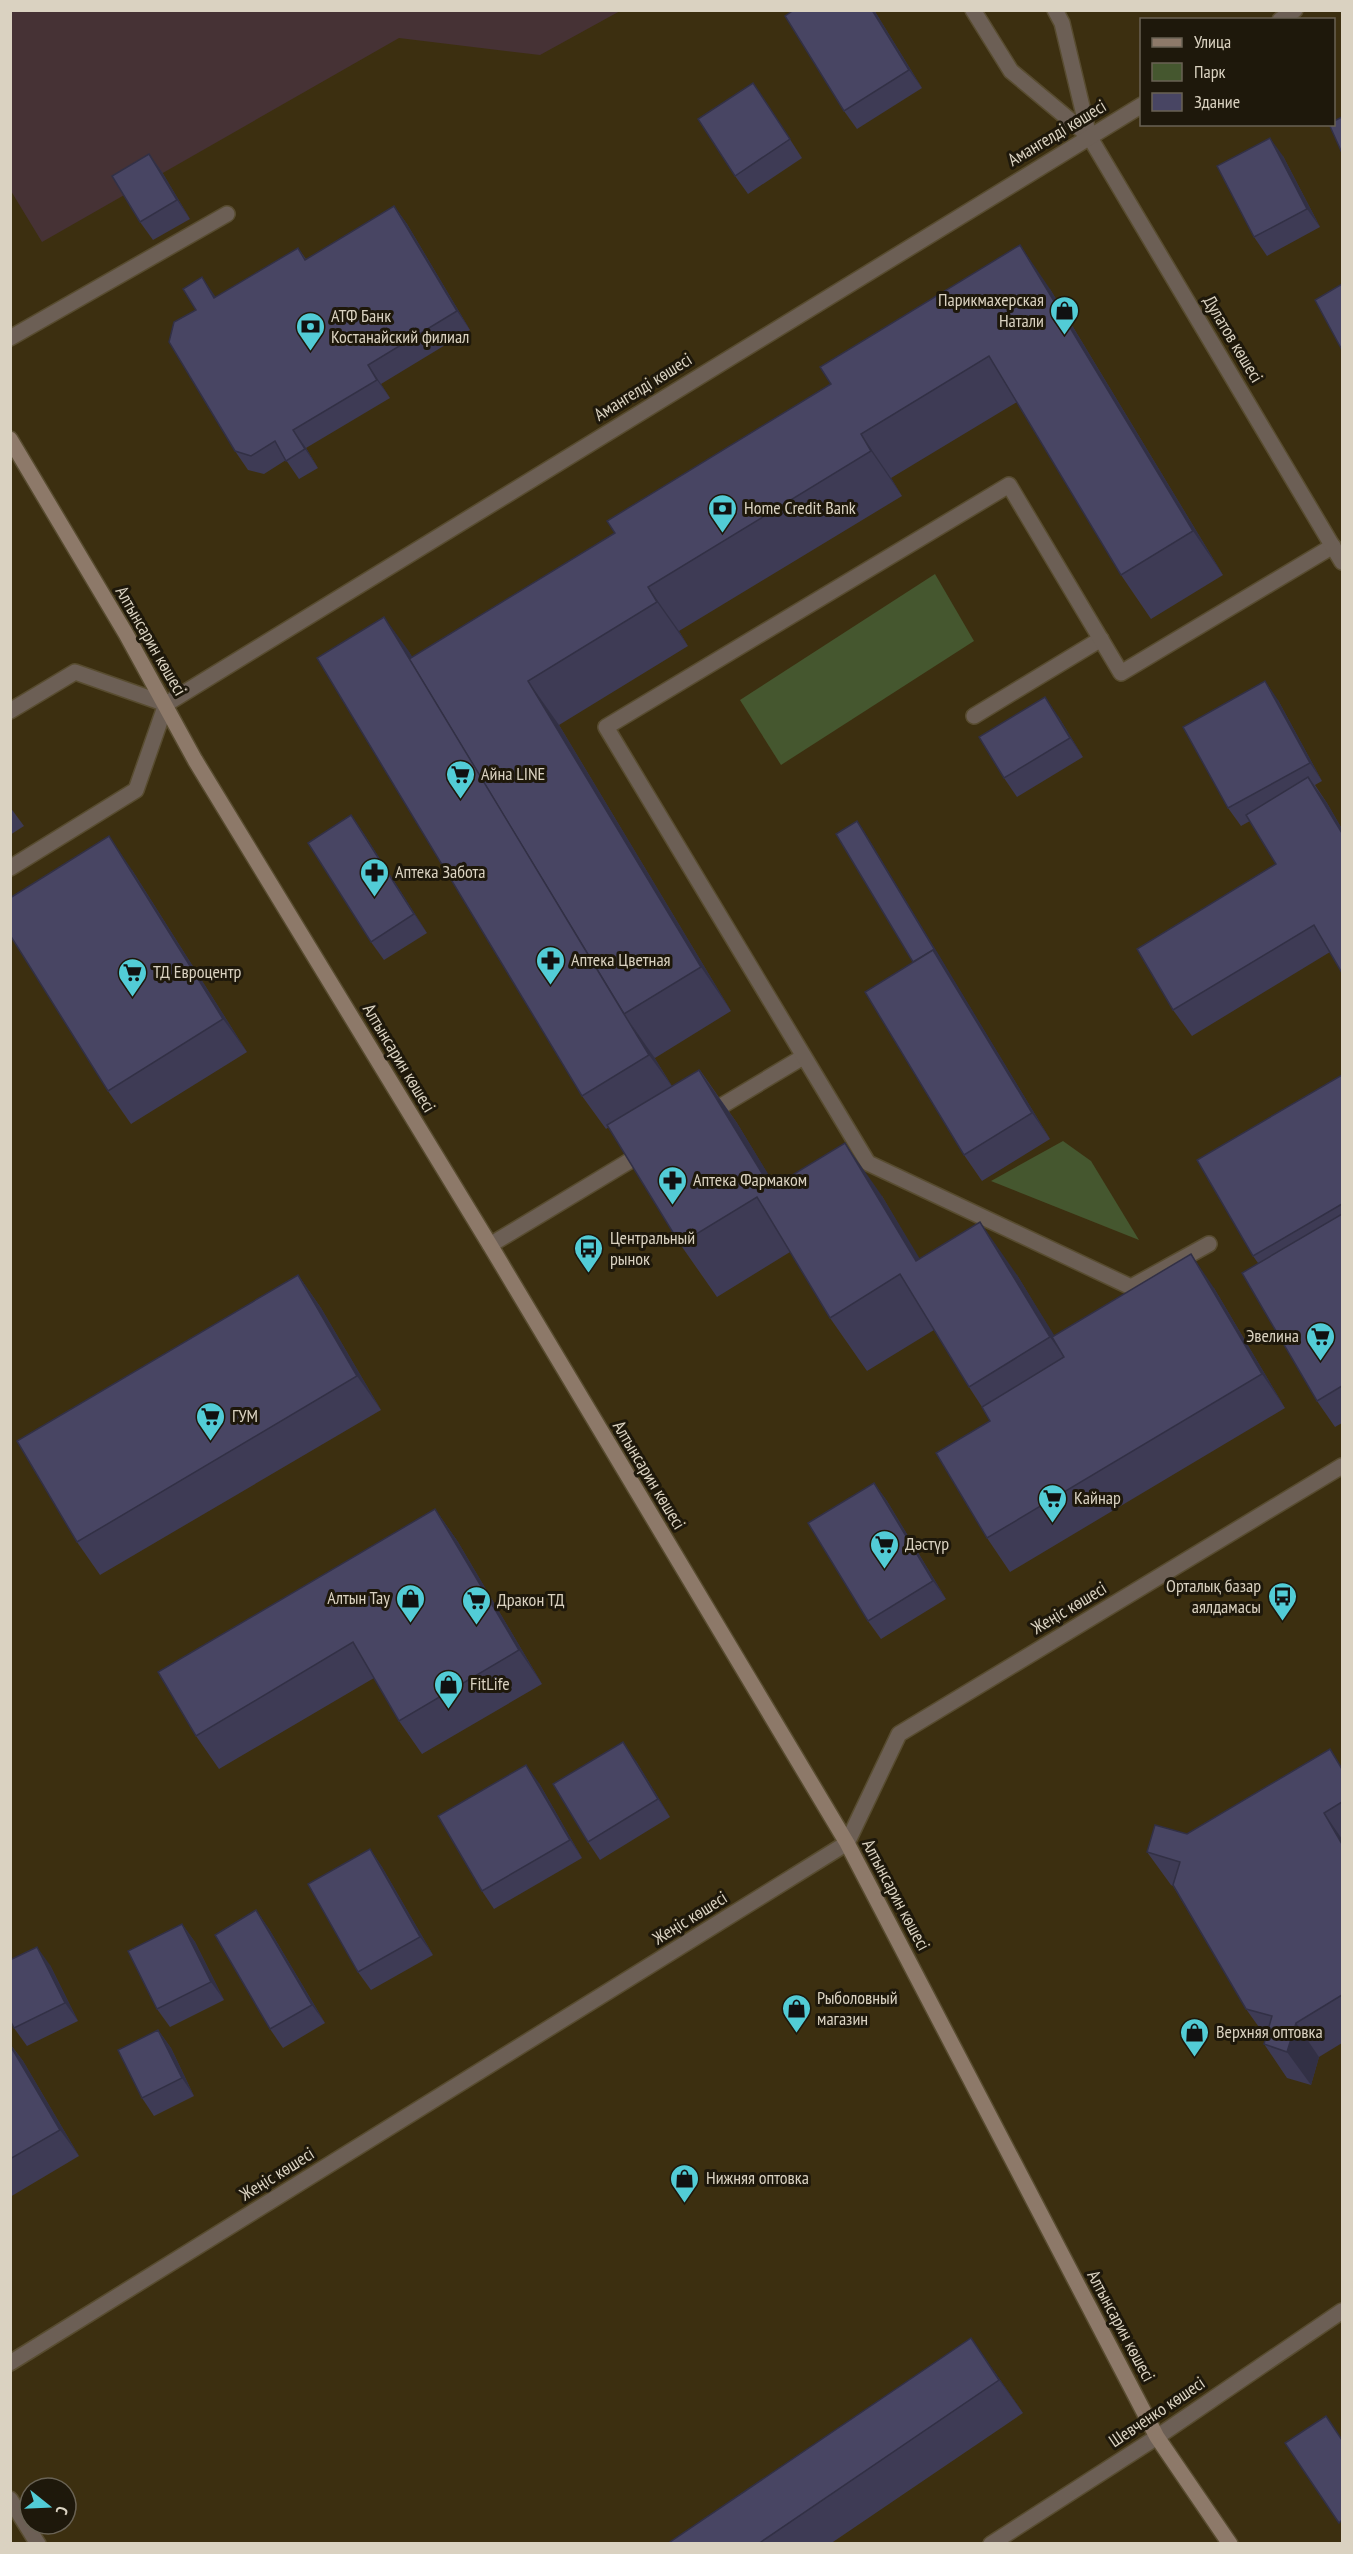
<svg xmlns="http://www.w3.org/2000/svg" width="1353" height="2554" viewBox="0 0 1353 2554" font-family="'PT Sans Narrow',sans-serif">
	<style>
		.education { fill: #463235 }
		.green { fill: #45572f }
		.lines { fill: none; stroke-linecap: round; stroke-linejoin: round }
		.lane-casing { stroke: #584c30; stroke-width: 18 }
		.street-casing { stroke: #584c30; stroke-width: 18 }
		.secondary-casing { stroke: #584c30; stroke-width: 18 }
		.lane { stroke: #6c5f55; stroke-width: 15 }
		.street { stroke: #6c5f55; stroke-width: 15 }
		.secondary { stroke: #8d7969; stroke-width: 15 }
		.wall { fill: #3e3b55 }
		.shaded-wall { fill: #323045 }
		.building { fill: #484563; stroke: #323045; stroke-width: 1.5 }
		.labels { text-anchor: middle; stroke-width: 6; stroke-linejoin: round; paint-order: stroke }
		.street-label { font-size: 18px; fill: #dad2c1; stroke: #1e180b }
		.poi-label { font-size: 18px; fill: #dad2c1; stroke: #1e180b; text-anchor: start }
	</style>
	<rect width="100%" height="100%" fill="#3c2f10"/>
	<!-- education -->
	<polygon class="education" points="11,11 620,11 540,55 399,38 42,242 11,191"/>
	<!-- green -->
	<g class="green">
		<polygon points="935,574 974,641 781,765 740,700"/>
		<polygon points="1063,1141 1091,1161 1139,1240 991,1181"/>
	</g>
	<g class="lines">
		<defs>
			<g id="lane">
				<polyline points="10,338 227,214"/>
				<polyline points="974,716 1101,639"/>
				<polyline points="708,1114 803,1057"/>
				<polyline points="1209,1244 1131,1287 868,1163 606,727 1009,485 1121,673 1333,546"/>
				<polyline points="490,1245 646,1151"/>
			</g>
			<g id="street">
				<polyline points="973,10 1011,71 1089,136"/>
				<polyline points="1055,10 1062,23 1089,136 1342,562"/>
				<polyline points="1280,20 1295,10"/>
				<polyline points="10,711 75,672 166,704"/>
				<polyline points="10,868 136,790 166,704 1142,105"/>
				<polyline points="10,2363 847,1843 899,1734 1342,1466"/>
				<polyline points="10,2499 38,2544"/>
				<polyline points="991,2544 1157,2437 1342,2311"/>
			</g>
			<polyline id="secondary" points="10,439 126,634 195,760 490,1245 847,1843 1157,2437 1230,2544"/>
		</defs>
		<!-- lane casing -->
		<use href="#lane" class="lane-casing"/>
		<!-- street casing -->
		<use href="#street" class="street-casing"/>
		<!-- secondary casing -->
		<use href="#secondary" class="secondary-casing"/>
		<!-- lane -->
		<use href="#lane" class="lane"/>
		<!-- street -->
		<use href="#street" class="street"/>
		<!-- secondary -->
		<use href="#secondary" class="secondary"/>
	</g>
	<!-- wall -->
	<g class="wall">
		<polygon points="794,10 874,10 922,88 857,129 844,111"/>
		<polygon points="766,102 802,158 748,194 735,176"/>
		<polygon points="149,154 162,172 190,219 153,240 140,222"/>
		<polygon points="1283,156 1320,227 1267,256 1254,237"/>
		<polygon points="394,206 407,224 470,330 381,384 390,398 306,448 318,468 299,479 286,460 264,474 248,470 235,451 196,310 298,248 306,259"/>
		<polygon points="1050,289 1223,575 1151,619 1121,575 1017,402 891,478 902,496 679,631 688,646 559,725 731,1011 655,1058 654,1057 672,1086 700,1070 737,1123 775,1186 882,1196 919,1259 1017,1275 1054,1336 1214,1288 1285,1408 1010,1572 987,1538 990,1421 982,1407 969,1387 934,1330 867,1371 830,1318 790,1252 717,1297 680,1244 609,1127 606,1129 582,1096 408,650 412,657"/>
		<polygon points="1278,700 1322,781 1315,785 1327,803 1342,829 1342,973 1330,952 1192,1036 1173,1010 1276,864 1250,821 1241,826 1228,808"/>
		<polygon points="1058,716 1083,757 1017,797 1004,778"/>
		<polygon points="10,807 24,826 10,835"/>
		<polygon points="351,815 364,834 427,933 384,960 371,942"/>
		<polygon points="857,821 1050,1139 982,1181 964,1155 913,962"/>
		<polygon points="132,870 247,1052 131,1124 108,1091"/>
		<polygon points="1342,1075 1342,1423 1335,1427 1317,1401 1258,1263 1253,1256"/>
		<polygon points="298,1275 321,1308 381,1410 100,1575 77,1542"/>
		<polygon points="874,1483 887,1501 946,1599 881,1639 868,1621"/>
		<polygon points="435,1509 458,1542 542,1684 422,1754 399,1721 374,1678 219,1769 196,1736"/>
		<polygon points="636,1761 670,1817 600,1860 588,1842"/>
		<polygon points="1342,1766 1342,2043 1319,2057 1311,2085 1287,2078 1264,2044 1266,2037 1246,2009 1173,1886 1171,1885 1147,1852"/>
		<polygon points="539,1783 582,1858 494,1909 482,1891"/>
		<polygon points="370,1849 382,1867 433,1955 371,1990 358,1972"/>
		<polygon points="256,1910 269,1929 325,2023 283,2048 270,2029"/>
		<polygon points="182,1924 195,1942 224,2000 170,2027 157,2009"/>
		<polygon points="50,1965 78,2021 27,2046 14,2028"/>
		<polygon points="158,2030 171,2048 194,2096 154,2116 142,2098"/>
		<polygon points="10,2044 23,2061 79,2156 10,2197"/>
		<polygon points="994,2371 1023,2413 830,2544 667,2544"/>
	</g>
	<!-- shaded-wall -->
	<g class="shaded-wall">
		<polygon points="872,10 874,10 922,88 909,70"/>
		<polygon points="1270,138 1283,156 1320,227 1307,209"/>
		<polygon points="149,154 162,172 190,219 177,200"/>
		<polygon points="394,206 407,224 470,330 457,311"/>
		<polygon points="1020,245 1050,289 1223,575 1193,531"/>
		<polygon points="202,277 215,296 227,317 214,298"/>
		<polygon points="368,365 381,384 390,398 377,380"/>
		<polygon points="293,430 306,448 318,468 305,449"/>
		<polygon points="861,434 891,478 902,496 871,451"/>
		<polygon points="648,587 679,631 688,646 657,602"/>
		<polygon points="384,617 408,650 627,1012"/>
		<polygon points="528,681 559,725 731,1011 701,967"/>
		<polygon points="1265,681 1278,700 1322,781 1310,763"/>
		<polygon points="1045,697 1058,716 1083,757 1070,738"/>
		<polygon points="1308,777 1327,803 1342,829 1342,833"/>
		<polygon points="351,815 364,834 427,933 414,914"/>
		<polygon points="857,821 864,831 1050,1139 1032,1113 933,950"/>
		<polygon points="109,836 132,870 247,1052 223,1019"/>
		<polygon points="631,1024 654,1057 673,1088 649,1055"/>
		<polygon points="699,1070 737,1123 809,1241 771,1188"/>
		<polygon points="845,1143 882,1196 953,1314 916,1261"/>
		<polygon points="980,1222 1017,1275 1088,1390 1050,1337"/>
		<polygon points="1191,1254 1214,1288 1285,1408 1262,1374"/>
		<polygon points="298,1275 321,1308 381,1410 357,1376"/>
		<polygon points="874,1483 887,1501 946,1599 933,1581"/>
		<polygon points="435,1509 458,1542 542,1684 519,1650"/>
		<polygon points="623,1742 636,1761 670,1817 658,1799"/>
		<polygon points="526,1765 539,1783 582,1858 570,1840"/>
		<polygon points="1324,1813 1342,1839 1342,1844"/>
		<polygon points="370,1849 382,1867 433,1955 420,1937"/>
		<polygon points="256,1910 269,1929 325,2023 312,2005"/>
		<polygon points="182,1924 195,1942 224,2000 211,1982"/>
		<polygon points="37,1947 50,1965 78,2021 65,2003"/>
		<polygon points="1296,2023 1319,2057 1311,2085 1287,2052"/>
		<polygon points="158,2030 171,2048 194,2096 182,2078"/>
		<polygon points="10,2044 23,2061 79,2156 60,2130 10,2045"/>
		<polygon points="971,2338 994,2371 1023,2413 999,2380"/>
	</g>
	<!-- building -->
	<g class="building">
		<polygon points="794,10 872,10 909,70 844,111 785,16"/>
		<polygon points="753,83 790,139 735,176 698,119"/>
		<polygon points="1342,117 1342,153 1329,124 1334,124 1334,121"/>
		<polygon points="1270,138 1307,209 1254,237 1217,166"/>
		<polygon points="149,154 177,200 140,222 112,176"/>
		<polygon points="394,206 457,311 368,365 377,380 293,430 305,449 286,461 275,441 251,456 235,451 169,342 174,322 196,310 183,289 202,277 214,298 298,248 305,260"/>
		<polygon points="1020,245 1193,531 1121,575 989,356 861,434 871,451 648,587 657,602 528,681 701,967 624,1014 409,659 615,533 607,521 831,384 820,367"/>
		<polygon points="1342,284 1342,350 1315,300"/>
		<polygon points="384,617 624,1014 649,1055 582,1096 317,658"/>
		<polygon points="1265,681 1310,763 1228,808 1183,727"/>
		<polygon points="1045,697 1070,738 1004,778 979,737"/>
		<polygon points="1308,777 1342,833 1342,973 1314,925 1173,1010 1137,949 1276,864 1246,815"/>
		<polygon points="351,815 414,914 371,942 308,843"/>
		<polygon points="857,821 945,967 933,950 913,962 836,834"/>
		<polygon points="109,836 223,1019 108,1091 10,935 10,898"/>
		<polygon points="933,950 1032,1113 964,1155 865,992"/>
		<polygon points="699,1070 771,1188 845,1143 916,1261 980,1222 1050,1337 969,1387 900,1274 830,1318 757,1197 680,1244 607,1125"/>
		<polygon points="1342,1075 1342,1204 1253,1256 1197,1160"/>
		<polygon points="1342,1214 1342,1386 1317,1401 1242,1273"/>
		<polygon points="1191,1254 1262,1374 987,1538 936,1453 990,1421 982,1407 1064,1357 1052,1337"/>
		<polygon points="298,1275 357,1376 77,1542 17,1441"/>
		<polygon points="874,1483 933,1581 868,1621 808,1523"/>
		<polygon points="435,1509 519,1650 399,1721 353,1642 196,1736 158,1672"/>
		<polygon points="623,1742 658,1799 588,1842 553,1784"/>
		<polygon points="1330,1749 1342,1769 1342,1802 1324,1813 1342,1844 1342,1995 1296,2023 1287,2052 1264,2044 1272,2016 1246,2009 1173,1885 1180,1862 1147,1852 1155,1825 1187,1834"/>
		<polygon points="526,1765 570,1840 482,1891 438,1816"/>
		<polygon points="370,1849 420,1937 358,1972 308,1884"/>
		<polygon points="256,1910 312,2005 270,2029 215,1935"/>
		<polygon points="182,1924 211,1982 157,2009 128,1951"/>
		<polygon points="37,1947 65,2003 14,2028 10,2020 10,1960"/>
		<polygon points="158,2030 182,2078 142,2098 118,2050"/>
		<polygon points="10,2045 60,2130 10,2159"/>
		<polygon points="971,2338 999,2380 758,2544 667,2544"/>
		<polygon points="1326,2416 1342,2440 1342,2520 1339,2523 1285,2443"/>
	</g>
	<!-- icons -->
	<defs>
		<symbol id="shop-pin" viewBox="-11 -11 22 30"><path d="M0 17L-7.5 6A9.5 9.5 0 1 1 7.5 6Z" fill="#52ccd6" stroke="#1e180b"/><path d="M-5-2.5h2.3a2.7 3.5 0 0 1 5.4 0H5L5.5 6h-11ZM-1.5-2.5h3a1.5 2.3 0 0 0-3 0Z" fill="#111"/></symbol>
		<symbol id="bank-pin" viewBox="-11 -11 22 30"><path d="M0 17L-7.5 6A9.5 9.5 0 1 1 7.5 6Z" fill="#52ccd6" stroke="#1e180b"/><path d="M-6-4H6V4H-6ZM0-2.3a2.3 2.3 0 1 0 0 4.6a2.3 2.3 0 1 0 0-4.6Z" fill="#111"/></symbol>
		<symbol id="supermarket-pin" viewBox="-11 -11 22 30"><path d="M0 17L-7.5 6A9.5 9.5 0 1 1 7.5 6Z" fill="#52ccd6" stroke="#1e180b"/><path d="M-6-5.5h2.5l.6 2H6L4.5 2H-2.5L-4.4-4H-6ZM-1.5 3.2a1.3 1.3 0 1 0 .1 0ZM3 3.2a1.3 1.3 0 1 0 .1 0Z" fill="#111"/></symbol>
		<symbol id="pharmacy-pin" viewBox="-11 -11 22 30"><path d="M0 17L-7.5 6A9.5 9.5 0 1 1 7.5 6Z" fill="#52ccd6" stroke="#1e180b"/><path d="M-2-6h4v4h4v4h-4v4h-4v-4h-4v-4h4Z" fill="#111"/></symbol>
		<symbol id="bus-pin" viewBox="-11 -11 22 30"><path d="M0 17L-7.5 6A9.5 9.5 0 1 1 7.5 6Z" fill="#52ccd6" stroke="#1e180b"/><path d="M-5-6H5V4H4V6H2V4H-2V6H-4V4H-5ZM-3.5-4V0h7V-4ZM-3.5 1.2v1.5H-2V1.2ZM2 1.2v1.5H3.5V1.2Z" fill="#111"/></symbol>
	</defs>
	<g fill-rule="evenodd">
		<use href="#shop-pin" x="1048" y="294" width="33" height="45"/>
		<use href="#bank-pin" x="294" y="310" width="33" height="45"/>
		<use href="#bank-pin" x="706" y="492" width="33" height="45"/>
		<use href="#supermarket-pin" x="444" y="758" width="33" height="45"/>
		<use href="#pharmacy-pin" x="358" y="856" width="33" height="45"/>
		<use href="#pharmacy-pin" x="534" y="944" width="33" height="45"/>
		<use href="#supermarket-pin" x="116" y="956" width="33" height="45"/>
		<use href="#pharmacy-pin" x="656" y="1164" width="33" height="45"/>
		<use href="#bus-pin" x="572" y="1232" width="33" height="45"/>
		<use href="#supermarket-pin" x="1304" y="1320" width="33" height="45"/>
		<use href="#supermarket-pin" x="194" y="1400" width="33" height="45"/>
		<use href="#supermarket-pin" x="1036" y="1482" width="33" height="45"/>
		<use href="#supermarket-pin" x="868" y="1528" width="33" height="45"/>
		<use href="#bus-pin" x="1266" y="1580" width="33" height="45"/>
		<use href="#shop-pin" x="394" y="1582" width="33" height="45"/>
		<use href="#supermarket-pin" x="460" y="1584" width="33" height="45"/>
		<use href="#shop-pin" x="432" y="1668" width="33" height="45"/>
		<use href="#shop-pin" x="780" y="1992" width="33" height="45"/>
		<use href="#shop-pin" x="1178" y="2016" width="33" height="45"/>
		<use href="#shop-pin" x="668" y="2162" width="33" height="45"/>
	</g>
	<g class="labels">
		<!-- street labels -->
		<g class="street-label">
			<text transform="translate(1057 133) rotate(-31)" y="6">Амангелді көшесі</text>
			<text transform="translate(1233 339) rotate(59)" y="6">Дулатов көшесі</text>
			<text transform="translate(643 387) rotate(-32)" y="6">Амангелді көшесі</text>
			<text transform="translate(151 641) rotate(60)" y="6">Алтынсарин көшесі</text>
			<text transform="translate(399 1058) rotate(59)" y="6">Алтынсарин көшесі</text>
			<text transform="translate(649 1475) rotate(59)" y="6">Алтынсарин көшесі</text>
			<text transform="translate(1069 1608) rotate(-31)" y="6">Жеңіс көшесі</text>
			<text transform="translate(896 1895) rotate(62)" y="6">Алтынсарин көшесі</text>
			<text transform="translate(690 1918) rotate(-32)" y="6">Жеңіс көшесі</text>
			<text transform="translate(277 2174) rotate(-32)" y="6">Жеңіс көшесі</text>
			<text transform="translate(1121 2326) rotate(62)" y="6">Алтынсарин көшесі</text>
			<text transform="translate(1157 2412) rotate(-34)" y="6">Шевченко көшесі</text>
		</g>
		<!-- poi labels -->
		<g class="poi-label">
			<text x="1044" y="306" text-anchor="end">Парикмахерская<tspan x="1044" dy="21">Натали</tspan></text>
			<text x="331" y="322">АТФ Банк<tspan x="331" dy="21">Костанайский филиал</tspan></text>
			<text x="744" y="514">Home Credit Bank</text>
			<text x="481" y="780">Айна LINE</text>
			<text x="395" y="878">Аптека Забота</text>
			<text x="571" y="966">Аптека Цветная</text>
			<text x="153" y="978">ТД Евроцентр</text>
			<text x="693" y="1186">Аптека Фармаком</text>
			<text x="610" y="1244">Центральный<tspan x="610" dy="21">рынок</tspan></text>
			<text x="1299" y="1342" text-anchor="end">Эвелина</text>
			<text x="232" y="1422">ГУМ</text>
			<text x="1074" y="1504">Кайнар</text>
			<text x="905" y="1550">Дәстүр</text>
			<text x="1261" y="1592" text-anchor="end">Орталық базар<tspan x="1261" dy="21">аялдамасы</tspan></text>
			<text x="390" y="1604" text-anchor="end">Алтын Тау</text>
			<text x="497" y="1606">Дракон ТД</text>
			<text x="470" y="1690">FitLife</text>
			<text x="817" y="2004">Рыболовный<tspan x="817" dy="21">магазин</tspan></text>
			<text x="1216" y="2038">Верхняя оптовка</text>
			<text x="706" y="2184">Нижняя оптовка</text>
		</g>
	</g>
	<!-- border -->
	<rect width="1353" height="2554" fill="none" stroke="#dad2c1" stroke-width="24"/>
	<!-- legend -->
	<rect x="1140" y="18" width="195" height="108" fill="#1e180b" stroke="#696254" stroke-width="1.5"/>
	<rect x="1152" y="38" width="30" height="9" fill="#8d7969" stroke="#696254" stroke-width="1.5"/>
	<text x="1194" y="48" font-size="18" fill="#dad2c1">Улица</text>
	<rect x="1152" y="63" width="30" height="18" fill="#45572f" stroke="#696254" stroke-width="1.5"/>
	<text x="1194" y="78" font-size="18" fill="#dad2c1">Парк</text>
	<rect x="1152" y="93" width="30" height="18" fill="#484563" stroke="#696254" stroke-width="1.5"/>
	<text x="1194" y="108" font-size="18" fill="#dad2c1">Здание</text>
	<!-- north arrow -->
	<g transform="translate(48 2506) rotate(108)"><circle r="28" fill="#1e180b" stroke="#696254" stroke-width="1.5"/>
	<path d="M0-4.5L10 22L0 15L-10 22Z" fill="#52ccd6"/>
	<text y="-9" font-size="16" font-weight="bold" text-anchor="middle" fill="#dad2c1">С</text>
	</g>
</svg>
